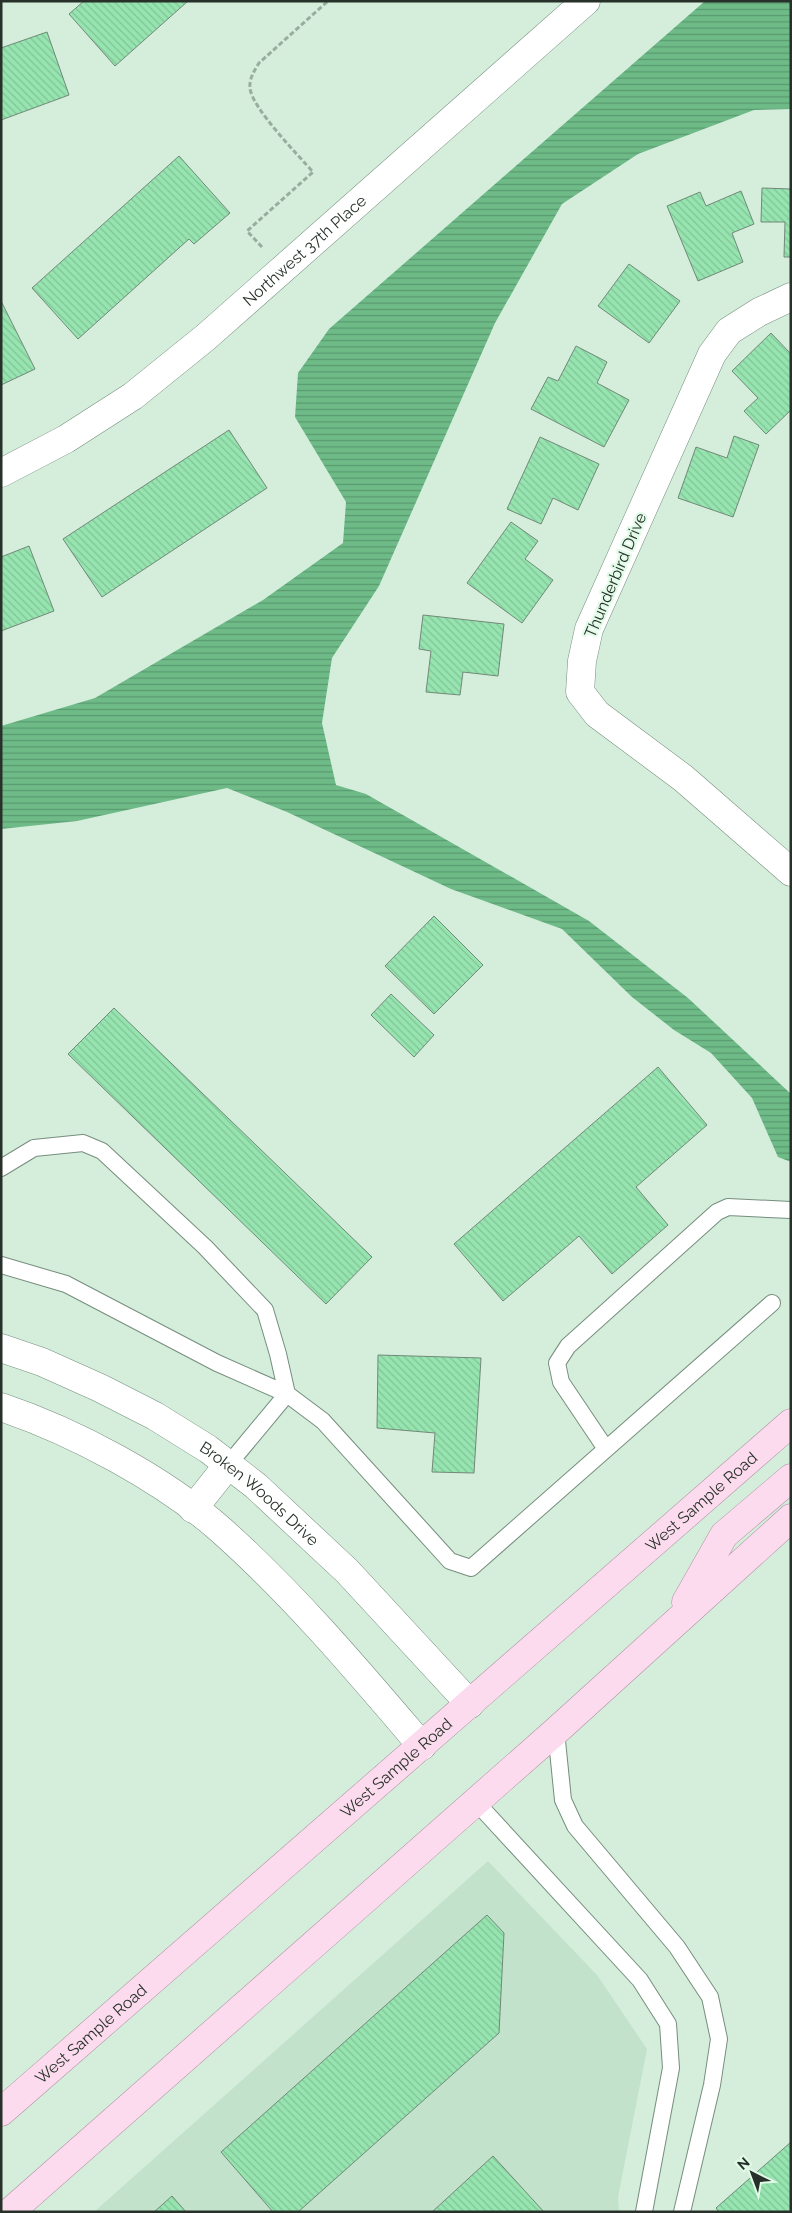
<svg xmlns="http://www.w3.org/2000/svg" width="792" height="2213" viewBox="0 0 792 2213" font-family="Raleway,sans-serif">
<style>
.built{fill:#c2e2cc}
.water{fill:url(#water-rules)}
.building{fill:url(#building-back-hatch);stroke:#718978}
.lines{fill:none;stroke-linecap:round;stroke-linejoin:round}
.service-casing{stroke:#768e7d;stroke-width:18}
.minor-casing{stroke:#768e7d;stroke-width:29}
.primary-casing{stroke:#b090a1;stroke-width:29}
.path{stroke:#98ad9e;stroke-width:3;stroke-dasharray:5 2.5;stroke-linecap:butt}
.service{stroke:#fff;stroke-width:16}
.minor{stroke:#fff;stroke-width:28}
.primary{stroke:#fcdbee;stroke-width:28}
.labels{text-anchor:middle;stroke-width:4.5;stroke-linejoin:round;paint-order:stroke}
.street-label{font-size:16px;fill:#273129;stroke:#e1fbe8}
</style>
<defs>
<pattern id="water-rules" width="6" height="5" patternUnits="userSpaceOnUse" patternTransform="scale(1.25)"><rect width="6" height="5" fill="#6ebb88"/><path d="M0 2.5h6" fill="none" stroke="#5a996f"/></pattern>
<pattern id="building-back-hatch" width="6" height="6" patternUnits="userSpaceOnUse" patternTransform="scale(1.25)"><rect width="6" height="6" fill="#96e4af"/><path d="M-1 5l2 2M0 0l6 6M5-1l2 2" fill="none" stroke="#81c497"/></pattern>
</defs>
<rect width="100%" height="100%" fill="#d4eedb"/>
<path class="built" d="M 488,1861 L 597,1975 L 647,2049 L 618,2197 L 619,2212 L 94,2212 Z"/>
<path class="water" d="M 705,1 L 791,1 L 791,109 L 754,110 L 638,154 L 562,204 L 495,323 L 379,586 L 332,658 L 322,723 L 336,785 L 366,794 L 589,921 L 688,998 L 791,1094 L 791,1162 L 778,1157 L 752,1098 L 711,1053 L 674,1030 L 632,997 L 562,929 L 451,889 L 287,812 L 227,788 L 77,821 L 1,829 L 1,726 L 95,698 L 263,600 L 343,543 L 346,502 L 295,417 L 298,373 L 329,329 Z"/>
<path class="building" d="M 84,1 L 188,1 L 115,66 L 69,14 Z
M 47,32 L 69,95 L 1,120 L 1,48 Z
M 179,156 L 230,213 L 194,244 L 189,239 L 78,339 L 32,288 Z
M 762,188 L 791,189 L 791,257 L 784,257 L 785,222 L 761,222 Z
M 741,191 L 754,224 L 732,233 L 743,262 L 698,281 L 667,206 L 700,192 L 706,206 Z
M 629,264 L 680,301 L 649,343 L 598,306 Z
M 1,301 L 35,369 L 1,385 Z
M 771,333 L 791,354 L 791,410 L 766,434 L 744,411 L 758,398 L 732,371 Z
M 576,346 L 607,362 L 597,383 L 629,400 L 604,447 L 531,409 L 548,377 L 558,381 Z
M 229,430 L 267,488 L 102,597 L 63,539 Z
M 734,436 L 759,445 L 733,517 L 678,498 L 696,447 L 727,458 Z
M 540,437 L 599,464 L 578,510 L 553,498 L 541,524 L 507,509 Z
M 511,522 L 538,541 L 525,559 L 553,580 L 522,623 L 467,583 Z
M 29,546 L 54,611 L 1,631 L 1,557 Z
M 423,615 L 504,624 L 498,676 L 463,672 L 460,695 L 426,692 L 431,651 L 419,649 Z
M 434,916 L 483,965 L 434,1014 L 385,966 Z
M 391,994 L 434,1035 L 414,1057 L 371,1015 Z
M 114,1008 L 372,1257 L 326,1304 L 68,1054 Z
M 658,1067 L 707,1125 L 636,1187 L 668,1225 L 612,1274 L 579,1236 L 503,1301 L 454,1244 Z
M 378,1355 L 481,1358 L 474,1473 L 432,1472 L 435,1433 L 377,1428 Z
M 487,1915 L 504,1933 L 499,2033 L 298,2212 L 273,2212 L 221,2152 Z
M 791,2142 L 791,2212 L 719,2212 L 716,2208 Z
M 493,2156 L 544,2212 L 432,2212 Z
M 172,2196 L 186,2212 L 154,2212 Z"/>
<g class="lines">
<g class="service-casing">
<path id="service" d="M 1,1168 L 34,1148 L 83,1143 L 102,1151 L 205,1247 L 265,1310 L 278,1354 L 287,1394 L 323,1421 L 450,1561 L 471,1568 L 772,1303
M 1,1265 L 66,1284 L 217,1363 L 287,1394 L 228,1465
M 606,1449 L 561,1382 L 557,1363 L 568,1346 L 717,1212 L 728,1207 L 791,1210
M 556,1731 L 563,1800 L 575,1826 L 677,1947 L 710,1997 L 719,2039 L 712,2085 L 682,2212
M 476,1802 L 640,1980 L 668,2024 L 671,2068 L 644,2212"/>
</g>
<g class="minor-casing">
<g id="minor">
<path d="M 791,297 L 759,312 L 729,331 L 712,354 L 589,629 L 582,661 L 580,692 L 597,714 L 683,778 L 791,872"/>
<path id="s1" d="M 1,473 L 66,439 L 133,396 L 206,337 L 586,1"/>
<path id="s2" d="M 1,1348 L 42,1362 L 100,1388 L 155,1416 L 208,1449 L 256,1486 L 347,1571 L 470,1704"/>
<path d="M 1,1407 C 75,1432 163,1479 221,1530 C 295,1596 358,1671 422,1746"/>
<path d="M 193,1509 L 228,1465"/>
</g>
</g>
<g class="primary-casing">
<g id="primary">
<path d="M 686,1602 L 724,1535 L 791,1478"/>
<path id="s3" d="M 1,2112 L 791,1423"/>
<path d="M 10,2212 L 556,1731 L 791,1518"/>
</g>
</g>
<path class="path" d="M 262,247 L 247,231 L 313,172 C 299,156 251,107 250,88 C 249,79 254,71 259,63 L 328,1"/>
<use href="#service" class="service"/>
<use href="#minor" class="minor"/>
<use href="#primary" class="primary"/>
</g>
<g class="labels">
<g class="street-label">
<text dy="6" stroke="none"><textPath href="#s1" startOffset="378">Northwest 37th Place</textPath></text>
<text transform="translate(615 575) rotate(-67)" y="6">Thunderbird Drive</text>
<text dy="6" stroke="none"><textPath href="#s2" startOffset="299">Broken Woods Drive</textPath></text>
<text dy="6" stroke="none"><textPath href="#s3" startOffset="929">West Sample Road</textPath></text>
<text dy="6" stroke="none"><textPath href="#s3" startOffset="524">West Sample Road</textPath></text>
<text dy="6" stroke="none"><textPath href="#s3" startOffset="119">West Sample Road</textPath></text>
</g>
</g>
<rect width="792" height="2213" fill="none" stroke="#273129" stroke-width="5"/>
<g transform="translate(752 2173) rotate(318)" stroke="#e1fbe8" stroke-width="4" paint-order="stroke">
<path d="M0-4L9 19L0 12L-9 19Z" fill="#273129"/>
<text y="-8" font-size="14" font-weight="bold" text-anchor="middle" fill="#273129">N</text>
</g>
</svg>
